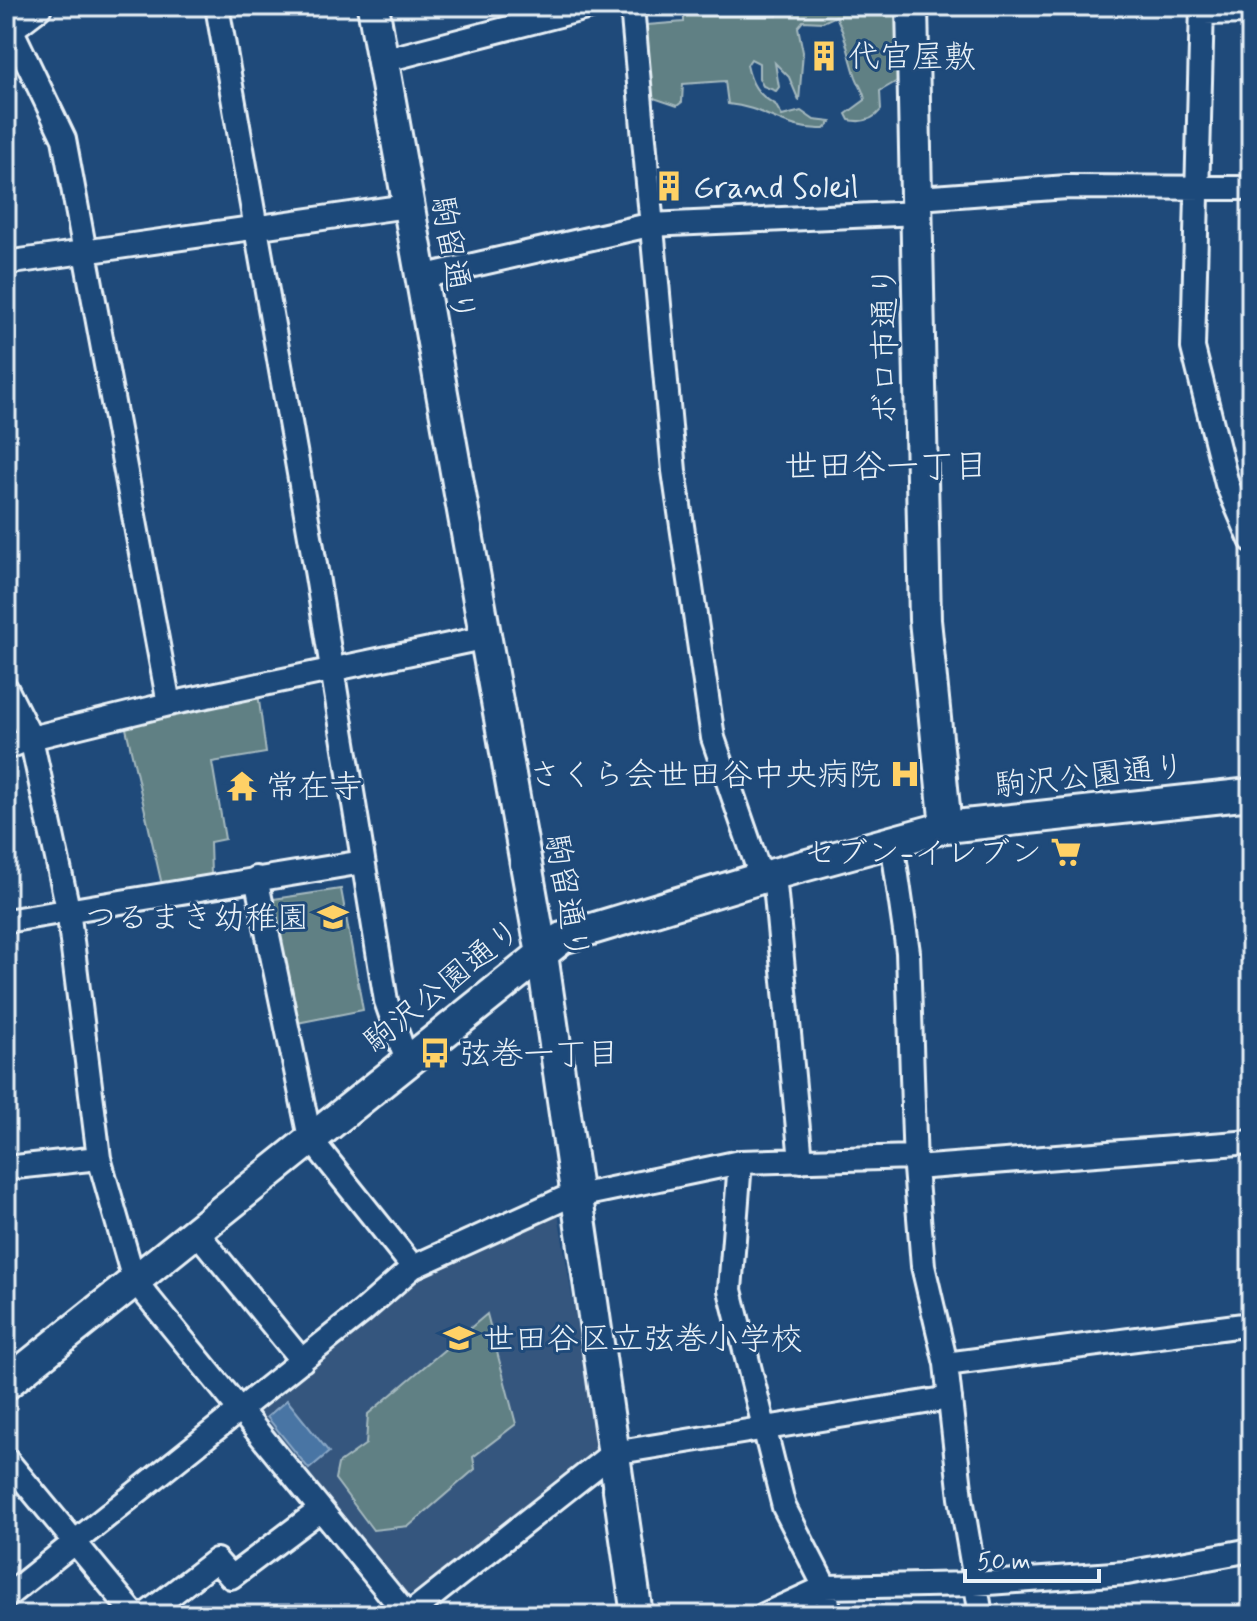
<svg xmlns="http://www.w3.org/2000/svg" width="1257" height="1621" viewBox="0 0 1257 1621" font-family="Mynerve,'Klee One',sans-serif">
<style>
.built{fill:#36577e}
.green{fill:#608084;stroke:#a4b8be;stroke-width:2}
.water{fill:#4975a4;stroke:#89a7c6;stroke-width:2}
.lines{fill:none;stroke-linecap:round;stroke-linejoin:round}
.street-casing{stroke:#e8f1f8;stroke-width:28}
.secondary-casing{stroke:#e8f1f8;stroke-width:36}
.street{stroke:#1f4a7a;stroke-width:22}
.secondary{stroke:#1f4a7a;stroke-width:30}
.labels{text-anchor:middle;stroke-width:6;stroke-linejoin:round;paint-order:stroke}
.poi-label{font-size:32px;fill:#e8f1f8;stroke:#1f4a7a;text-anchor:start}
.street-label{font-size:32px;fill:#e8f1f8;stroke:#1f4a7a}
.neighbourhood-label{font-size:34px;fill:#e8f1f8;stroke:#1f4a7a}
</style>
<rect width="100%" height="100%" fill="#1f4a7a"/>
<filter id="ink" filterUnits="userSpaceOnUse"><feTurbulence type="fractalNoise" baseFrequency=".0125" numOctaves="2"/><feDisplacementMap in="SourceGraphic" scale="16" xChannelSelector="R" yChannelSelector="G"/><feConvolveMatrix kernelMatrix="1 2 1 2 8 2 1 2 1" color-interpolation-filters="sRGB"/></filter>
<g filter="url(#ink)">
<path class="built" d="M 558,1214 L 598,1450 L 414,1593 L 402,1593 L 256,1417 L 256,1404 L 422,1271 Z"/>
<path class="green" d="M 777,6 L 901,6 L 899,80 L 880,91 L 881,110 C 873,120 862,123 849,120 L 846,114 L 865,100 C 864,91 859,85 856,77 C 849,56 846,36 836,16 L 823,22 L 803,21 L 798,27 L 803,52 L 799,101 L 789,77 L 775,63 L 779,87 L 776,91 L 763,86 L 759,78 L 759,63 L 751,59 L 747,65 C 751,83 757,95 775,104 L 782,116 L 801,111 L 814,120 L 831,122 L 824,129 C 784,131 766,107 728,104 L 725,81 L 683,84 L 682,102 L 677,106 L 642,94 L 635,26 L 684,22 L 684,7 L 696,7 L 697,16 L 777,16 Z
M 258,693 L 266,753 L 212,762 L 225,839 L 210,842 L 211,875 L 162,885 L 125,724 Z
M 341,889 L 363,1010 L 297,1023 L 272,904 L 274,899 Z
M 487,1314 L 516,1424 L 473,1457 L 475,1469 L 409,1526 L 373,1530 L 335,1479 L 338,1464 L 366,1444 L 368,1414 Z"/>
<path class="water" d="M 287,1400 L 329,1452 L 309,1469 L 267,1417 Z"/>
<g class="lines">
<g class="street-casing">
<path id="street" d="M 217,6 L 317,576 L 386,1001 L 403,1050 L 409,1058
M 632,6 L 674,471 L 713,738 L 761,877
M 1202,6 L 1193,348 L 1227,484 L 1251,540
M 1204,13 L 1251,12
M 6,18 L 64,139 L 169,704
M 382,61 L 594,6
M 919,198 L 1067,187 L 1251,188
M 6,263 L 407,206
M 421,277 L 649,225 L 919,213
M 6,688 L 31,738 L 68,909 L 99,1158 L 134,1280 L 407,1615
M 6,748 L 31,738 L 169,704 L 487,637
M 892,841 L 908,952 L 915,1168 L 923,1266 L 946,1364 L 961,1498 L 981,1615
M 774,874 L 801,1161
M 256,878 L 310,1138 L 413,1267
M 6,921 L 363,862
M 740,1162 L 730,1290 L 784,1507 L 825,1587 L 830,1615
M 6,1168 L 99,1158
M 915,1168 L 1251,1142
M 195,1230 L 302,1361
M 946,1364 L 1251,1324
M 6,1459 L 135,1615
M 6,1597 L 362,1312 L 413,1267 L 563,1199 L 740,1162 L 915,1157
M 145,1615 L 216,1560 L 231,1577 L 320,1510
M 408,1615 L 613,1453 L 950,1398
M 764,1615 L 825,1587 L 974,1584 L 1127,1573 L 1251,1550"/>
</g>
<g class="secondary-casing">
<path id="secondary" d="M 373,6 L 542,954 L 637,1615
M 912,6 L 925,620 L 946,827
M 6,29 L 36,6
M 6,1384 L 562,938 L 774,874 L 946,827 L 1251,794"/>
</g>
<use href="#street" class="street"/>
<use href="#secondary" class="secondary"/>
</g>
</g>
<defs>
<g id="building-bare" transform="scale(2.4)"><path d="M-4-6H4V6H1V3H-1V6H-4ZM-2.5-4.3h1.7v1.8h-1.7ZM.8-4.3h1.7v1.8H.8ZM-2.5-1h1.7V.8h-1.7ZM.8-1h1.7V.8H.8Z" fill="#ffd166" stroke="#1f4a7a" stroke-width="2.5" paint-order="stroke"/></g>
<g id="hospital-bare" transform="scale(2.4)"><path d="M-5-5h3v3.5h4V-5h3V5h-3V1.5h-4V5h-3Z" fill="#ffd166" stroke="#1f4a7a" stroke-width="2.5" paint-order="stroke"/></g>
<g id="temple-bare" transform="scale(2.4)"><path d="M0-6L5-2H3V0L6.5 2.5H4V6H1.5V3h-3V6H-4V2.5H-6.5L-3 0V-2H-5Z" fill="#ffd166" stroke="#1f4a7a" stroke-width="2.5" paint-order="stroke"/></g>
<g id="supermarket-bare" transform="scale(2.4)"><path d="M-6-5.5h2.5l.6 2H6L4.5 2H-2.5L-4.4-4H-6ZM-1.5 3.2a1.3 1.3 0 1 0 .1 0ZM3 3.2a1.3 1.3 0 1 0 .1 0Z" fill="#ffd166" stroke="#1f4a7a" stroke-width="2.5" paint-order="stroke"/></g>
<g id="school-bare" transform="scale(2.4)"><path d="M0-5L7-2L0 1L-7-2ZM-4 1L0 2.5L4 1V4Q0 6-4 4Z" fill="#ffd166" stroke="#1f4a7a" stroke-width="2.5" paint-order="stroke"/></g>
<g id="bus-bare" transform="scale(2.4)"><path d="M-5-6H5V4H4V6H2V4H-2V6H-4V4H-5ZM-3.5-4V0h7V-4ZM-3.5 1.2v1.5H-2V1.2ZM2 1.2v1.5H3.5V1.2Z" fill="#ffd166" stroke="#1f4a7a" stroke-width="2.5" paint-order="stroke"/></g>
</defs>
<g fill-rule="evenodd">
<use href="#building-bare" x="824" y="56"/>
<use href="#building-bare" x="669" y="186"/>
<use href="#hospital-bare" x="905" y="774"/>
<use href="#temple-bare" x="242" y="786"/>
<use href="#supermarket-bare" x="1066" y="852"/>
<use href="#school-bare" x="333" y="917"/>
<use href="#bus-bare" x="435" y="1053"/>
<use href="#school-bare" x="459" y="1338"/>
</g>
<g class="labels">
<g class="poi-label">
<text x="848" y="67">代官屋敷</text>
<text x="693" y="197">Grand Soleil</text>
<text x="881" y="785" text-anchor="end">さくら会世田谷中央病院</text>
<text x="266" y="797">常在寺</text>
<text x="1042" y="863" text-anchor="end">セブン-イレブン</text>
<text x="309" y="928" text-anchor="end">つるまき幼稚園</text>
<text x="459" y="1064">弦巻一丁目</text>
<text x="483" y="1349">世田谷区立弦巻小学校</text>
</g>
<g class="street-label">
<text transform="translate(454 259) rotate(80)" y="11">駒留通り</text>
<text transform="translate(884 345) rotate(-90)" y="11">ボロ市通り</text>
<text transform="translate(1090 775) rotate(-6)" y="11">駒沢公園通り</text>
<text transform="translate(568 897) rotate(80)" y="11">駒留通り</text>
<text transform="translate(442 985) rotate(-39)" y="11">駒沢公園通り</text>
</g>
<g class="neighbourhood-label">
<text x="886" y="477">世田谷一丁目</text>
</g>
</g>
<rect width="1257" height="1621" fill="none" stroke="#1f4a7a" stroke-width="32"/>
<rect x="16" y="16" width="1225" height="1589" fill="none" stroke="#e8f1f8" stroke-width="3" filter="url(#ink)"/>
<path d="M965 1569v12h134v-12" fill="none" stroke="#e8f1f8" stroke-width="4"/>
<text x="977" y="1569" font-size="24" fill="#e8f1f8" stroke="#1f4a7a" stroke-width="6" paint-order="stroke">50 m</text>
</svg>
